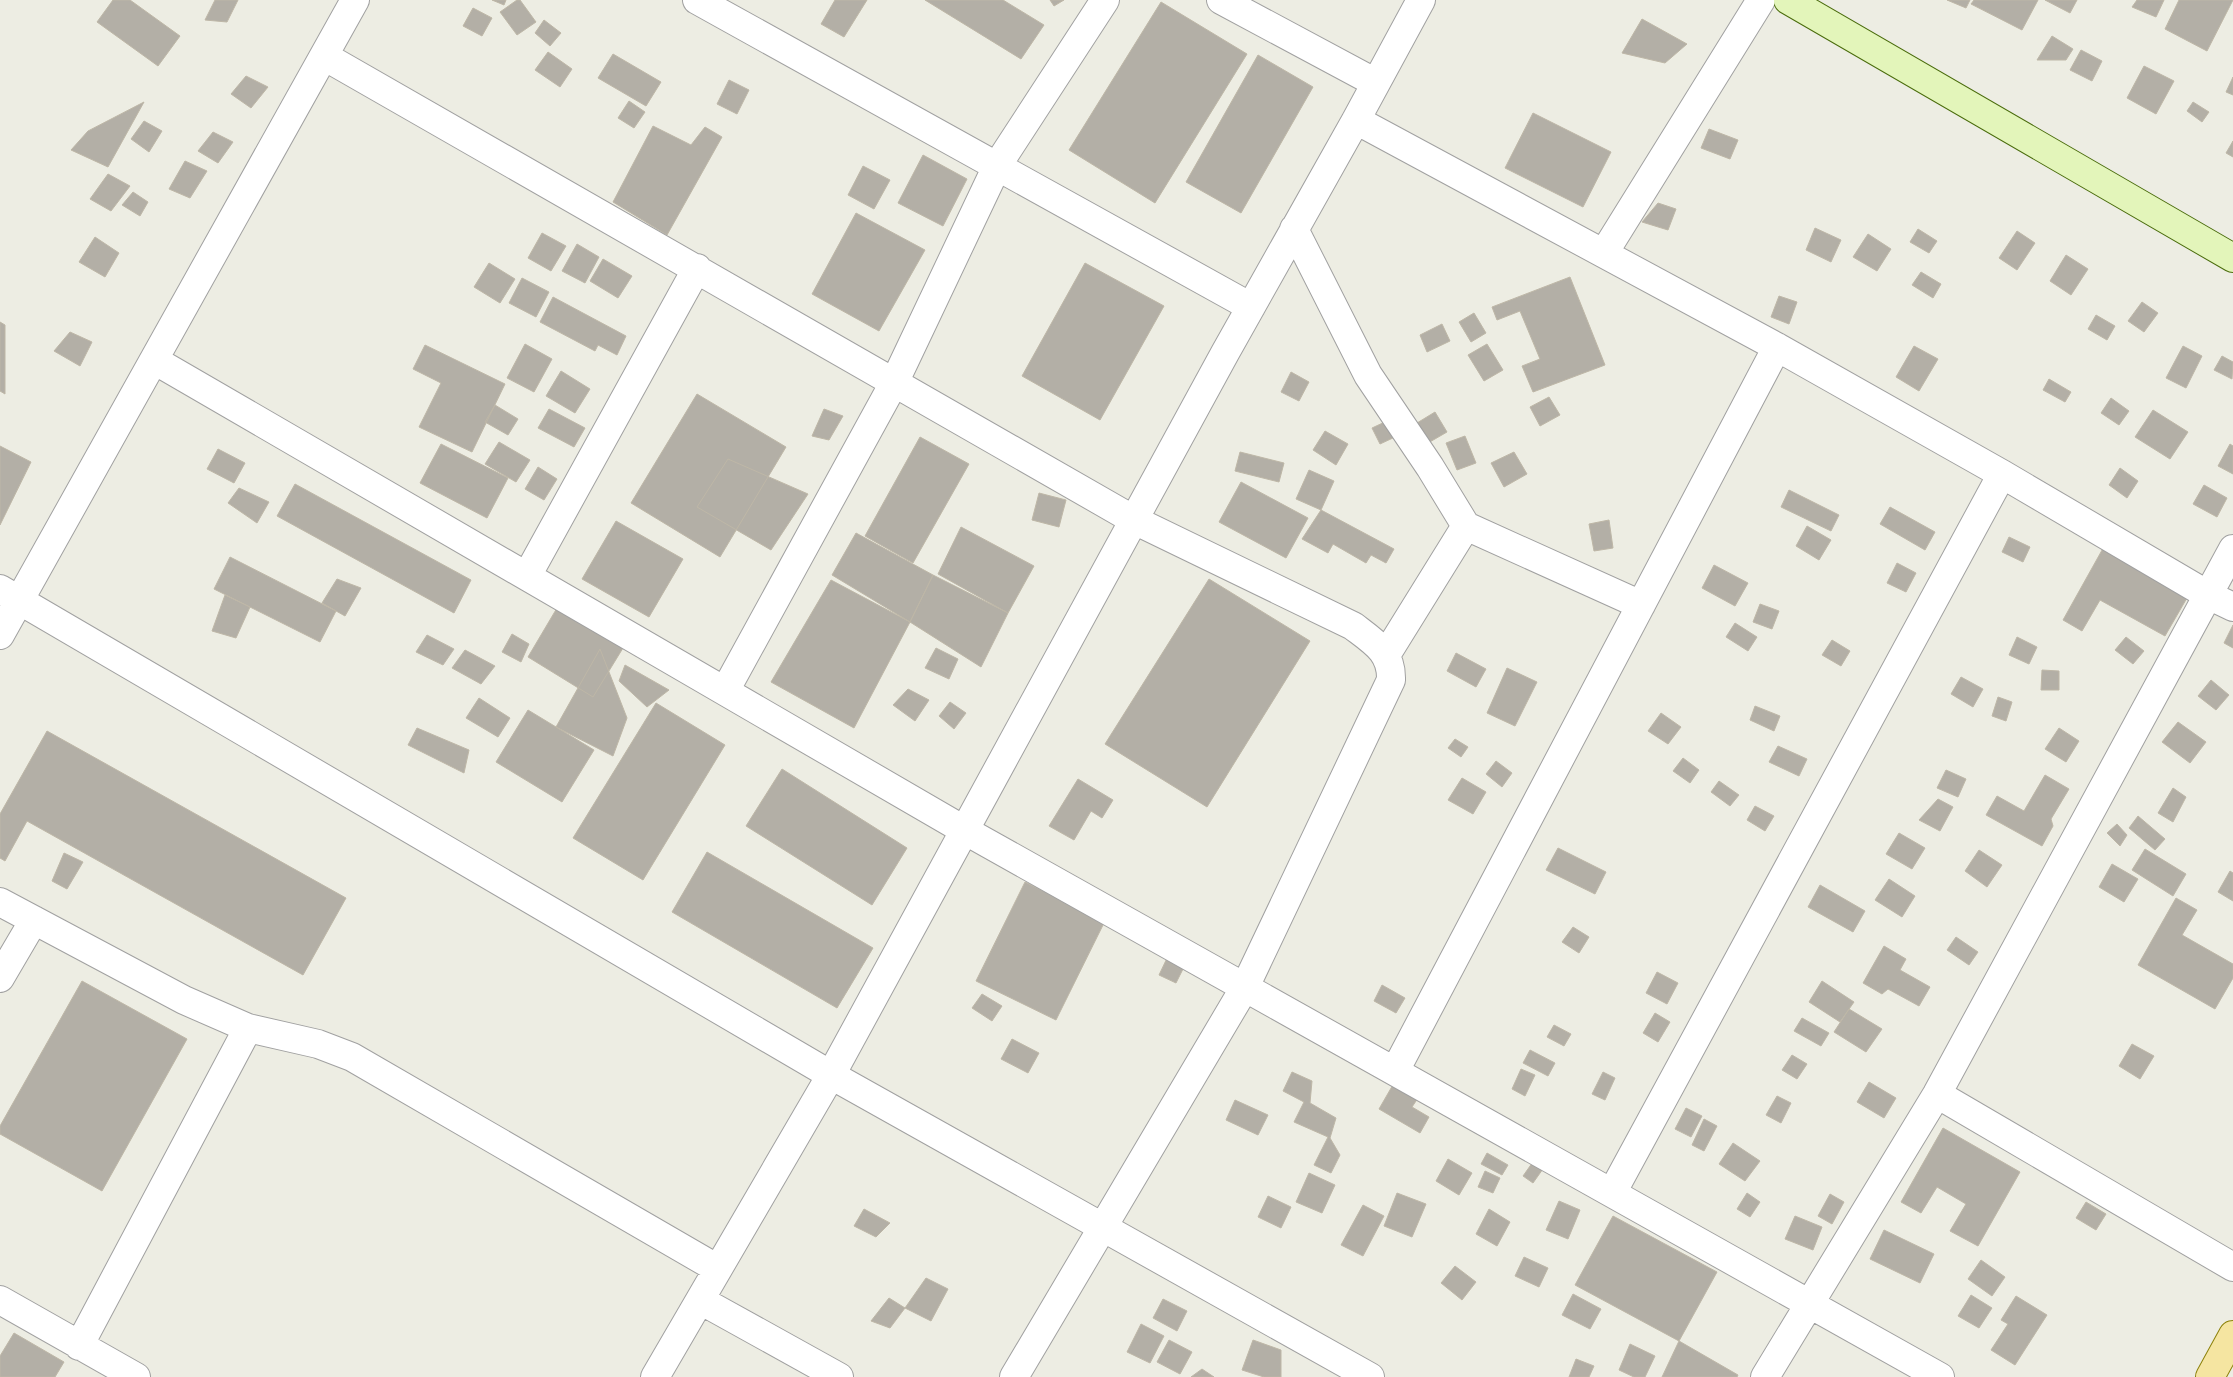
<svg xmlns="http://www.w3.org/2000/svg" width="2233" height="1377" viewBox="0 0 2233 1377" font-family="'Source Sans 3',sans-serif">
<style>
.building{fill:#b3afa6;stroke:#beb7a7}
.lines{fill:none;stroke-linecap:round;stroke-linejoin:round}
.minor-casing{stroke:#a1a1a1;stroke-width:30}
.secondary-casing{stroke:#4a6c0c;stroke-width:30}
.primary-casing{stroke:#8c810a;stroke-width:30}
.minor{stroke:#fff;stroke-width:28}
.secondary{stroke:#e3f5ba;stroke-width:28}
.primary{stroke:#f5e5a1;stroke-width:28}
</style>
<rect width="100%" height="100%" fill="#edede3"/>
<path class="building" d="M 113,0 L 130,0 L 180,36 L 158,66 L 97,22 Z
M 215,0 L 238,0 L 227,22 L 205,20 Z
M 492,0 L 506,0 L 504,5 Z
M 517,0 L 520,0 L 536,22 L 517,35 L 500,12 Z
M 835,0 L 867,0 L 844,37 L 821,24 Z
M 925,0 L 1003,0 L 1044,25 L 1021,59 Z
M 1050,0 L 1064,0 L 1054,6 Z
M 1947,0 L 1970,0 L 1966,8 Z
M 1974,0 L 2038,0 L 2022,30 L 1971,4 Z
M 2045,0 L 2077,0 L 2070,13 Z
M 2137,0 L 2164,0 L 2156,17 L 2132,7 Z
M 2179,0 L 2233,0 L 2207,51 L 2165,29 Z
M 1161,2 L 1247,54 L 1155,203 L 1069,150 Z
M 473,8 L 492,18 L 482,36 L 463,26 Z
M 1642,19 L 1687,44 L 1665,63 L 1622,53 Z
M 544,20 L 561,33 L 550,46 L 535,33 Z
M 2052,36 L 2073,49 L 2066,60 L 2037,60 Z
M 2081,50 L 2102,61 L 2092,81 L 2070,70 Z
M 548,52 L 572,69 L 560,87 L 535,70 Z
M 613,54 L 661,82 L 646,106 L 598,78 Z
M 1258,55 L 1313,87 L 1241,213 L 1186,182 Z
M 2144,66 L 2174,81 L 2156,114 L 2127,98 Z
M 246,76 L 268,87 L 251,108 L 231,94 Z
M 2233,77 L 2233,95 L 2226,92 Z
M 729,80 L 749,90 L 737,114 L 717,104 Z
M 629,101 L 645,112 L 634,128 L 618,118 Z
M 144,102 L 108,167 L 71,150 L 88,131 Z
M 2193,102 L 2209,112 L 2202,122 L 2187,111 Z
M 1533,113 L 1611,152 L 1583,207 L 1505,168 Z
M 144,121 L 162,131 L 149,152 L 131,139 Z
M 653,126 L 691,145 L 705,127 L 722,137 L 667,235 L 613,202 Z
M 1709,129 L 1738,140 L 1730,159 L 1701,148 Z
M 213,132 L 233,142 L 218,163 L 198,151 Z
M 2233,141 L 2233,157 L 2226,153 Z
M 923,155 L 967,179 L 943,226 L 898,203 Z
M 185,161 L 207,171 L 190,198 L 169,189 Z
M 863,166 L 890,180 L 874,209 L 848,195 Z
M 108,174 L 130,186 L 111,211 L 90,199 Z
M 133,192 L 148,202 L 140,216 L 122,205 Z
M 1658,203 L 1676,209 L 1668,230 L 1642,222 Z
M 856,213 L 925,250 L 879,331 L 812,294 Z
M 1815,228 L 1841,240 L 1831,262 L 1806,250 Z
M 1918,229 L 1937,241 L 1929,253 L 1910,242 Z
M 2017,231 L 2035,243 L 2017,270 L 1999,258 Z
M 542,233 L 566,246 L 551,271 L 528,258 Z
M 1868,234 L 1891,249 L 1877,271 L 1853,257 Z
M 95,237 L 119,253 L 105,277 L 79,262 Z
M 577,244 L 599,257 L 585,283 L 562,271 Z
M 2066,255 L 2088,269 L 2071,295 L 2050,281 Z
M 603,259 L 632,276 L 618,298 L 590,281 Z
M 489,263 L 515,279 L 500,303 L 474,287 Z
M 1085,263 L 1164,306 L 1100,420 L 1022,376 Z
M 1921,272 L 1941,284 L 1933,298 L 1912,285 Z
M 1570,277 L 1605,365 L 1533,392 L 1522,366 L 1540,359 L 1520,311 L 1497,320 L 1492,307 Z
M 522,278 L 549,292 L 536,317 L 509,303 Z
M 1779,296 L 1797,302 L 1789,324 L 1771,317 Z
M 553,297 L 626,336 L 617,355 L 598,345 L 595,351 L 540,322 Z
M 2142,302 L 2158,313 L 2144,332 L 2128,321 Z
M 1474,313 L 1486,333 L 1471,342 L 1459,322 Z
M 2096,315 L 2115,326 L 2107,340 L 2088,329 Z
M 0,322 L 5,325 L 5,394 L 0,391 Z
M 1442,324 L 1450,341 L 1427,352 L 1420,335 Z
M 70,332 L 92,342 L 80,366 L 54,351 Z
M 525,344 L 552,359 L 534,392 L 507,378 Z
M 1487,344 L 1503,370 L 1484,381 L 1468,355 Z
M 425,345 L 505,384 L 472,452 L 419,427 L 441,383 L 413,369 Z
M 1914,346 L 1938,359 L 1919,391 L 1896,377 Z
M 2183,346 L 2202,356 L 2186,388 L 2166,378 Z
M 2222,356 L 2233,362 L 2232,379 L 2214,370 Z
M 561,371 L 590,389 L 575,413 L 546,396 Z
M 1291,372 L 1309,382 L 1299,401 L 1281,392 Z
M 2049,379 L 2071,392 L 2065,402 L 2043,390 Z
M 697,394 L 786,447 L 720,557 L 631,503 Z
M 1549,397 L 1560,415 L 1540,426 L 1530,407 Z
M 2111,398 L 2129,411 L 2119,425 L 2101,413 Z
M 495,405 L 518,419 L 508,435 L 485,422 Z
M 549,409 L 585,428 L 574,447 L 538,428 Z
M 824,409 L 843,416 L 829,440 L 812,436 Z
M 2153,410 L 2188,432 L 2170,459 L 2135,437 Z
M 1435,412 L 1447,432 L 1428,443 L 1417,423 Z
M 1387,421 L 1395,437 L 1380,444 L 1372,428 Z
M 1325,431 L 1348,444 L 1336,465 L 1313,450 Z
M 1465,436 L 1476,463 L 1457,470 L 1446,443 Z
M 920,437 L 969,464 L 913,563 L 865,536 Z
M 499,442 L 530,460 L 516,482 L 485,464 Z
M 441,444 L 508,478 L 487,518 L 420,483 Z
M 2230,444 L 2233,446 L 2233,474 L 2218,466 Z
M 0,446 L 31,462 L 0,525 Z
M 218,449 L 245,463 L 234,483 L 207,469 Z
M 1240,452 L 1284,463 L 1279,482 L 1235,471 Z
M 1514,452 L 1527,474 L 1504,487 L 1491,463 Z
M 728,459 L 808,494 L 771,550 L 697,507 Z
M 538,467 L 557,479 L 544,500 L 525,489 Z
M 2120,468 L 2138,481 L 2127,498 L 2109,485 Z
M 1309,470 L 1334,481 L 1321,510 L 1296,499 Z
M 1241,482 L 1308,518 L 1286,558 L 1219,522 Z
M 295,484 L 471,580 L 454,613 L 277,516 Z
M 2204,485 L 2227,498 L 2217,517 L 2193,504 Z
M 239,488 L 269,502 L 257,523 L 228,503 Z
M 1789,490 L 1839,515 L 1831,531 L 1781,507 Z
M 1039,493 L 1066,500 L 1059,527 L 1032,520 Z
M 1890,507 L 1935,532 L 1925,550 L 1880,524 Z
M 1321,510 L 1394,549 L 1386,563 L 1371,555 L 1366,563 L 1333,544 L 1328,553 L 1302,539 Z
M 1609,520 L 1613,548 L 1594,551 L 1589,524 Z
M 616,521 L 683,559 L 649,617 L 582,579 Z
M 1807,526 L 1831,540 L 1819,560 L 1796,546 Z
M 961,527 L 1034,566 L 1008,613 L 938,574 Z
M 856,533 L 933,575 L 910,622 L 832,575 Z
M 2009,537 L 2030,547 L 2023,562 L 2002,552 Z
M 2106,543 L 2191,591 L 2165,636 L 2100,600 L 2082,631 L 2063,620 Z
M 230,557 L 336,611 L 320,642 L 214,589 Z
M 1897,563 L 1916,573 L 1906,592 L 1887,583 Z
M 1714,565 L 1748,583 L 1735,606 L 1702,588 Z
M 933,575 L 1008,613 L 981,667 L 910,622 Z
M 337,579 L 361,588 L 345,616 L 322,603 Z
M 1209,579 L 1310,641 L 1207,807 L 1105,744 Z
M 831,580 L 910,622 L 854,728 L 771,682 Z
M 225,595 L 250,607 L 236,638 L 212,631 Z
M 1760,604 L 1779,611 L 1772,629 L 1753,622 Z
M 557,608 L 623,648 L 593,697 L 528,657 Z
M 1735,623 L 1757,637 L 1748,651 L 1726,637 Z
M 2233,625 L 2233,648 L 2224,643 Z
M 512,634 L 529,644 L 521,662 L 502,652 Z
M 427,635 L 454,649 L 443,665 L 416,652 Z
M 2017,637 L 2037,647 L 2029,664 L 2009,655 Z
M 2126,637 L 2144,651 L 2133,664 L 2115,650 Z
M 1832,640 L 1850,651 L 1841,666 L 1822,655 Z
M 936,648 L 958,659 L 949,679 L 925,668 Z
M 600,649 L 627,718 L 613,756 L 556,727 Z
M 465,650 L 495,666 L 481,684 L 452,668 Z
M 1456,653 L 1486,669 L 1476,687 L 1447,671 Z
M 625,665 L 669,690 L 647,707 L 619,681 Z
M 1507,668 L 1537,682 L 1515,726 L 1487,713 Z
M 2042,670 L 2059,671 L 2059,690 L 2041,690 Z
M 1961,677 L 1983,689 L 1973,707 L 1951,694 Z
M 2211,680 L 2229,695 L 2216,710 L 2198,696 Z
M 908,689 L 929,700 L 915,721 L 893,705 Z
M 1998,697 L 2012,702 L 2006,721 L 1992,716 Z
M 479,698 L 510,718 L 498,737 L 466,718 Z
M 950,702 L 966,713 L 954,729 L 939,716 Z
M 656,703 L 725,745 L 643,880 L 573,838 Z
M 1755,706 L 1780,716 L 1774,731 L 1750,720 Z
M 528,710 L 594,750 L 562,802 L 496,762 Z
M 1661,713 L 1681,727 L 1668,744 L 1648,731 Z
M 2178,722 L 2206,742 L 2190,763 L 2162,742 Z
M 417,728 L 469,750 L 464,773 L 408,745 Z
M 2059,728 L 2079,741 L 2066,762 L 2045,749 Z
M 47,731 L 346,898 L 303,975 L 27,821 L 5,861 L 0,858 L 0,814 Z
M 1455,739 L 1468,747 L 1461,757 L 1448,748 Z
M 1778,746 L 1807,759 L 1799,776 L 1769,762 Z
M 1683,758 L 1699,770 L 1690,783 L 1673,771 Z
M 1496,761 L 1512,773 L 1502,787 L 1486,774 Z
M 782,769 L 907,848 L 872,905 L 746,826 Z
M 1946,770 L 1966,779 L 1958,797 L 1937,788 Z
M 2045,775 L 2069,789 L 2051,819 L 2053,826 L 2042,846 L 1986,815 L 1997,796 L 2024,811 Z
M 1462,778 L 1486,792 L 1473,814 L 1448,800 Z
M 1078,779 L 1113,800 L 1102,818 L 1091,811 L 1074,840 L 1049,826 Z
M 1719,781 L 1739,795 L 1730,806 L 1711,792 Z
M 2173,788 L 2186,797 L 2173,822 L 2158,813 Z
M 1938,799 L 1953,807 L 1940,831 L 1919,820 Z
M 1755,806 L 1774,816 L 1765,831 L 1747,820 Z
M 2138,816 L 2165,839 L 2155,850 L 2129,828 Z
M 2117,824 L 2127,835 L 2120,846 L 2107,833 Z
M 1899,833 L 1925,848 L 1912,869 L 1886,854 Z
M 1558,848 L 1606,872 L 1595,894 L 1546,870 Z
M 2145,849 L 2186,874 L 2173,896 L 2132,870 Z
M 1979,850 L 2002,865 L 1987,887 L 1965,871 Z
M 707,852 L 873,948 L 837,1008 L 672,912 Z
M 64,853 L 83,862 L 67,889 L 52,881 Z
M 2112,864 L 2138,879 L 2124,902 L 2099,887 Z
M 2230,871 L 2233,873 L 2233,901 L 2218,892 Z
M 1889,879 L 1915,896 L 1902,917 L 1875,900 Z
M 1025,882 L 1105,921 L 1056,1020 L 976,981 Z
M 1820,885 L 1865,911 L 1853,932 L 1808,907 Z
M 2176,898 L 2197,910 L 2182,935 L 2233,964 L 2233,978 L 2215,1009 L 2138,965 Z
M 1573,927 L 1589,937 L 1579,953 L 1562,942 Z
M 1956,937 L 1978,952 L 1969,965 L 1947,950 Z
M 1884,946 L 1906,959 L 1900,970 L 1930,987 L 1919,1006 L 1888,989 L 1882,994 L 1863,983 Z
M 1169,954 L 1186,963 L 1176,983 L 1159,975 Z
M 1657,972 L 1678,983 L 1667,1004 L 1646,993 Z
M 82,981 L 187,1039 L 102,1191 L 0,1134 L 0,1126 Z
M 1822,981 L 1854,1002 L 1840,1022 L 1809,1002 Z
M 1382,985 L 1405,998 L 1396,1013 L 1374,1001 Z
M 982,994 L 1002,1006 L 992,1021 L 972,1008 Z
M 1849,1009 L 1882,1029 L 1866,1052 L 1834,1032 Z
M 1655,1013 L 1670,1022 L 1658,1042 L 1643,1033 Z
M 1802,1018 L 1829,1033 L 1821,1046 L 1794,1031 Z
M 1554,1025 L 1571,1034 L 1564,1046 L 1547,1037 Z
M 1012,1039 L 1039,1053 L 1028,1073 L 1001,1059 Z
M 2132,1044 L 2154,1056 L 2140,1079 L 2119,1066 Z
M 1530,1050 L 1555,1063 L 1548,1076 L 1523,1063 Z
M 1792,1055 L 1807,1064 L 1797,1079 L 1782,1070 Z
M 1521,1069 L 1535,1075 L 1525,1096 L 1512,1089 Z
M 1292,1072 L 1312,1081 L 1310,1103 L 1336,1118 L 1330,1138 L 1340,1155 L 1331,1173 L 1314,1165 L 1328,1137 L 1294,1122 L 1304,1102 L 1283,1091 Z
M 1603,1072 L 1615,1078 L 1605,1100 L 1592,1094 Z
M 1869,1082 L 1896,1098 L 1884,1118 L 1857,1102 Z
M 1394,1083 L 1418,1098 L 1412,1107 L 1429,1117 L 1420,1133 L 1379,1109 Z
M 1777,1096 L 1791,1103 L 1781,1123 L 1766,1115 Z
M 1235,1100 L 1268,1115 L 1258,1135 L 1226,1120 Z
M 1686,1108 L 1702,1116 L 1691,1137 L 1675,1129 Z
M 1704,1119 L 1717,1126 L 1704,1151 L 1692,1145 Z
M 1943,1128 L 2020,1172 L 1978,1246 L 1950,1231 L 1966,1204 L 1937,1187 L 1921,1213 L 1901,1202 Z
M 1733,1143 L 1760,1161 L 1745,1181 L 1719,1164 Z
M 1487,1153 L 1508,1165 L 1502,1175 L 1481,1164 Z
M 1448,1159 L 1472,1173 L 1459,1195 L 1436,1181 Z
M 1535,1159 L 1545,1166 L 1533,1183 L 1523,1176 Z
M 1485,1171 L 1500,1178 L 1493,1193 L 1478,1187 Z
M 1309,1173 L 1335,1185 L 1322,1213 L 1296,1202 Z
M 1397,1193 L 1426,1204 L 1412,1237 L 1384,1226 Z
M 1747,1193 L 1760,1202 L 1750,1217 L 1737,1209 Z
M 1830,1194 L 1844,1202 L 1832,1224 L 1818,1216 Z
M 1268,1196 L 1291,1207 L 1281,1228 L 1258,1217 Z
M 1559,1201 L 1580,1210 L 1568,1239 L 1546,1230 Z
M 2086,1202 L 2106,1214 L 2096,1230 L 2076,1218 Z
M 1363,1205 L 1384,1216 L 1363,1256 L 1341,1245 Z
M 864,1209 L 890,1223 L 876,1237 L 854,1226 Z
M 1489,1209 L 1510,1222 L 1497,1246 L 1476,1234 Z
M 1613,1216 L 1717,1272 L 1679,1341 L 1575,1285 Z
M 1795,1216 L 1822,1227 L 1813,1250 L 1785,1239 Z
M 1884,1230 L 1934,1254 L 1920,1283 L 1870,1259 Z
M 1524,1257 L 1548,1268 L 1539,1287 L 1515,1276 Z
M 1981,1260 L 2005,1277 L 1992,1296 L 1968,1279 Z
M 1455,1266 L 1476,1282 L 1462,1300 L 1441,1283 Z
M 926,1278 L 948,1289 L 931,1321 L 905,1308 Z
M 1573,1294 L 1601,1309 L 1590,1329 L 1562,1315 Z
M 1971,1295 L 1992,1308 L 1979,1328 L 1958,1316 Z
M 2016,1296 L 2047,1315 L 2015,1365 L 1991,1350 L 2008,1324 L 2001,1320 Z
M 889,1298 L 905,1308 L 890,1328 L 871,1321 Z
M 1163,1299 L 1187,1311 L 1177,1331 L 1153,1318 Z
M 1141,1324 L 1164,1336 L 1150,1363 L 1127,1352 Z
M 14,1333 L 64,1362 L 55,1377 L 0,1377 L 0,1356 Z
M 1169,1340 L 1192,1352 L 1180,1374 L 1157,1362 Z
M 1253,1340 L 1281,1350 L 1281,1377 L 1264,1377 L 1242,1370 Z
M 1679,1341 L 1738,1375 L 1737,1377 L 1662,1377 Z
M 1630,1344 L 1655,1356 L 1645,1377 L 1634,1377 L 1619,1370 Z
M 1576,1359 L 1594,1366 L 1589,1377 L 1569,1377 Z
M 1202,1369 L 1214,1377 L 1191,1377 Z"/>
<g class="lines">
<g class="minor-casing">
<path id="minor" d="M 697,0 L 1251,307
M 1221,0 L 1376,83
M 324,56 L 1134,520 L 1353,626 C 1374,642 1392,652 1391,680 L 1245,987 L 1014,1377
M 1356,120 L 1777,347 L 2002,474 L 2208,595 L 2233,607
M 1294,229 L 1368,375 L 1430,467 L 1466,526 L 1641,605
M 1604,253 L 1761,0
M 154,360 L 964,830 L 1940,1377
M 527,576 L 697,268
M 0,589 L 831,1075 L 1370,1377
M 0,635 L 355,0
M 1386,655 L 1466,526
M 725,691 L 895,381 L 997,166 L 1105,0
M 0,902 L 184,1000 L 248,1028 L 318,1044 L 352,1057 L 718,1269
M 0,978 L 34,920
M 1395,1071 L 1777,347
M 1937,1094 L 2233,1267
M 1612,1193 L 2002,474
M 0,1300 L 136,1377
M 700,1300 L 839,1377
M 79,1346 L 248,1028
M 655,1377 L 831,1075 L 1225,353 L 1356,120 L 1421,0
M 1765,1377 L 1937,1094 L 2233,549"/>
</g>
<g class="secondary-casing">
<path id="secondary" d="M 1788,0 L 2233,258"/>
</g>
<g class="primary-casing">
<path id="primary" d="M 2210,1377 L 2233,1335"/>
</g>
<use href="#minor" class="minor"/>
<use href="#secondary" class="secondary"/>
<use href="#primary" class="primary"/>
</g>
</svg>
